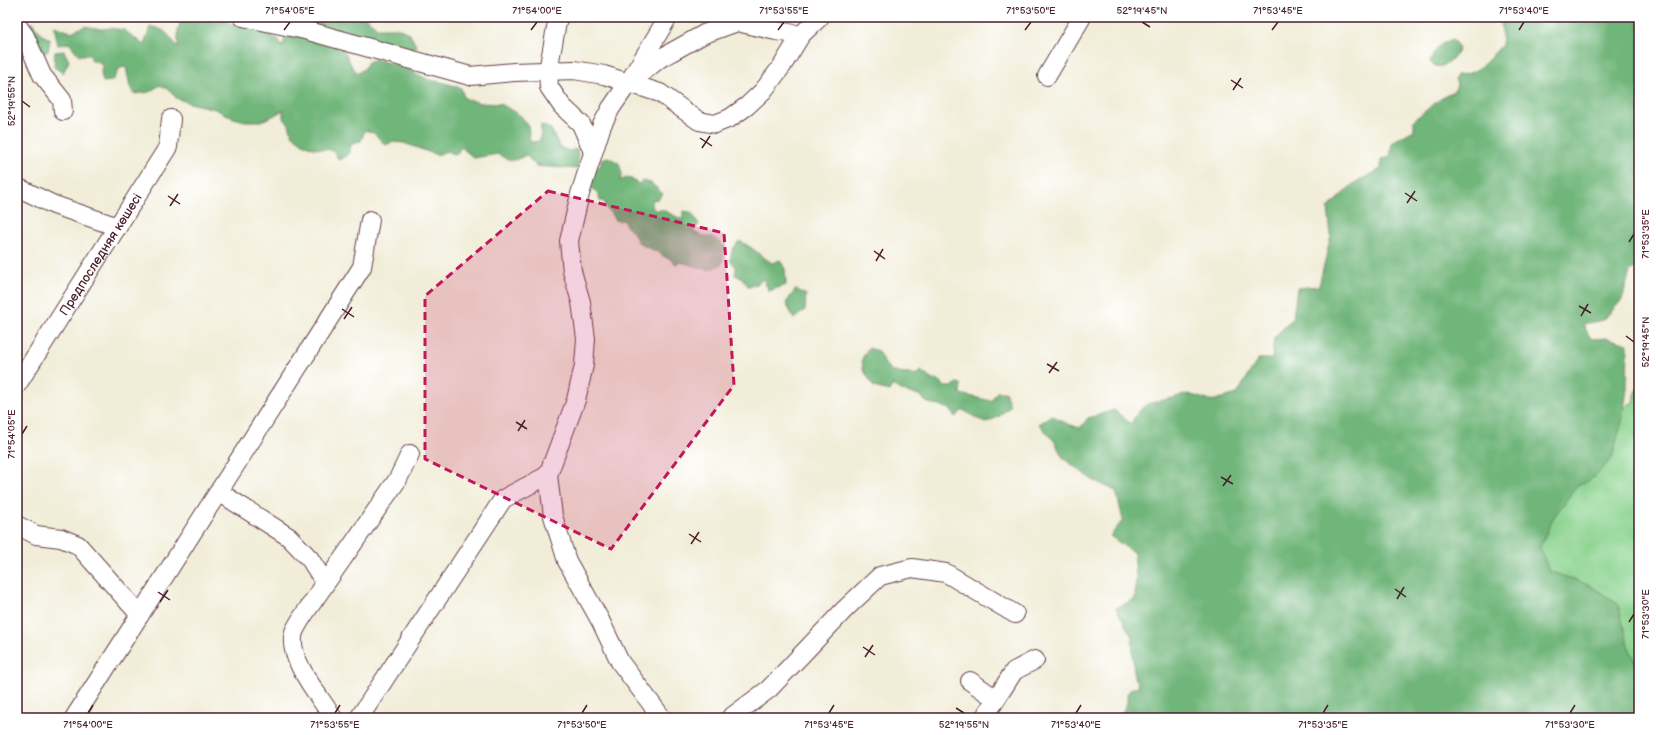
<svg xmlns="http://www.w3.org/2000/svg" width="1656" height="735" viewBox="0 0 1656 735" font-family="'Balsamiq Sans',sans-serif">
<style>
.green{fill:#8ad38e;stroke:#6a795c}
.forest{fill:#6fb579;stroke:#5c6a52}
.lines{fill:none;stroke-linecap:round;stroke-linejoin:round}
.minor-casing{stroke:#633e45;stroke-width:20}
.minor{stroke:#fff;stroke-width:18}
.marked{fill:#c2185b;fill-opacity:0.2;stroke:#c2185b;stroke-width:3;stroke-dasharray:8 5;stroke-linejoin:round}
.ticks{fill:none;stroke:#4a1f2b;stroke-width:1.5}
.labels{text-anchor:middle;stroke-width:3;stroke-linejoin:round;paint-order:stroke}
.street-label{font-size:13px;fill:#4a1f2b;stroke:#fff}
.neatline{fill:none;stroke:#4a1f2b;stroke-width:1.5}
.ticks-label{font-size:10px;text-anchor:middle;fill:#4a1f2b}
</style>
<rect width="100%" height="100%" fill="#fff"/>
<filter id="ink" filterUnits="userSpaceOnUse"><feTurbulence type="fractalNoise" baseFrequency=".025" numOctaves="2"/><feDisplacementMap in="SourceGraphic" scale="8" xChannelSelector="R" yChannelSelector="G"/><feConvolveMatrix kernelMatrix="1 2 1 2 8 2 1 2 1" color-interpolation-filters="sRGB"/></filter>
<filter id="wash" filterUnits="userSpaceOnUse"><feTurbulence type="fractalNoise" baseFrequency=".012" numOctaves="4" result="noise"/><feDisplacementMap in="SourceGraphic" scale="16" xChannelSelector="R" yChannelSelector="G"/><feGaussianBlur stdDeviation="0.9" result="paint"/><feColorMatrix in="noise" values="0 0 0 0 0 0 0 0 0 0 0 0 0 0 0 0 0 1.4 0 .05"/><feComposite in="paint" operator="in"/></filter>
<g filter="url(#wash)">
<rect width="100%" height="100%" fill="#f1edd8"/>
<path class="green" d="M 1639,384 L 1639,718 L 1373,718 L 1508,479 L 1633,402 Z"/>
<path class="forest" d="M 181,17 L 201,17 L 217,21 L 222,18 L 231,24 L 241,22 L 262,30 L 279,40 L 282,48 L 286,35 L 297,35 L 338,47 L 345,52 L 352,67 L 358,73 L 364,69 L 368,62 L 375,59 L 406,68 L 429,80 L 442,82 L 461,88 L 464,98 L 480,103 L 501,104 L 521,116 L 528,125 L 530,142 L 540,141 L 541,125 L 551,129 L 560,147 L 569,151 L 577,149 L 579,169 L 536,166 L 526,155 C 513,162 510,162 498,154 L 474,158 L 461,147 L 456,155 L 447,151 L 437,155 L 404,143 L 393,142 L 385,145 L 374,133 L 365,130 L 361,141 L 352,143 L 348,155 L 339,160 C 330,145 329,151 314,148 C 307,147 298,139 292,135 L 289,124 L 283,118 L 283,110 L 273,116 L 261,121 L 245,121 L 234,118 L 215,109 L 189,103 L 176,98 L 171,91 L 160,85 L 149,92 L 134,94 L 130,87 L 126,67 L 120,68 L 112,81 L 103,82 L 101,73 L 102,65 L 97,61 L 92,61 L 90,55 L 79,55 L 69,43 L 58,45 L 54,26 L 71,32 L 85,26 L 101,29 L 109,28 L 124,30 L 144,45 L 150,27 C 165,27 170,37 178,48 L 178,31 Z
M 265,17 L 366,17 L 377,28 L 397,28 L 409,33 L 417,47 L 408,50 L 402,44 L 394,48 Z
M 1501,17 L 1639,17 L 1639,266 L 1630,271 L 1622,300 L 1603,320 L 1583,324 L 1591,339 L 1607,338 L 1628,344 L 1627,388 L 1623,417 L 1612,458 L 1595,477 L 1577,486 L 1553,518 L 1540,547 L 1549,571 L 1589,585 L 1618,604 L 1629,648 L 1639,667 L 1639,697 L 1634,714 L 1631,718 L 1156,718 L 1152,717 L 1152,718 L 1122,718 L 1121,714 L 1127,703 L 1127,693 L 1132,688 L 1138,688 L 1138,682 L 1134,678 L 1132,637 L 1116,608 L 1135,599 L 1136,576 L 1134,553 L 1110,536 L 1123,520 L 1116,491 L 1091,479 L 1063,458 L 1055,442 L 1039,424 L 1051,415 L 1068,424 L 1080,428 L 1088,418 L 1114,410 L 1131,424 L 1137,413 L 1147,404 L 1188,394 L 1211,401 L 1237,394 L 1258,359 L 1272,359 L 1274,338 L 1293,318 L 1297,288 L 1319,286 L 1331,236 L 1328,208 L 1354,183 L 1381,169 L 1381,159 L 1390,157 L 1392,142 L 1414,130 L 1414,120 L 1439,100 L 1455,90 L 1457,85 L 1455,79 L 1457,75 C 1480,74 1487,60 1502,45 Z
M 32,22 L 42,35 L 50,39 L 48,51 L 37,58 L 26,26 Z
M 1453,39 L 1459,49 C 1454,59 1440,74 1430,62 C 1436,48 1438,44 1453,39 Z
M 64,51 L 69,61 L 63,73 L 54,67 L 55,52 Z
M 608,157 L 619,163 L 622,174 L 620,181 L 628,177 L 639,184 L 643,181 L 651,183 L 663,194 L 658,199 L 652,200 L 653,210 L 663,210 L 683,220 L 683,211 L 691,212 L 699,224 L 693,232 L 707,237 L 713,237 L 725,247 L 722,264 L 709,270 L 680,262 L 676,264 L 670,259 L 663,256 L 656,251 L 646,247 L 638,242 L 633,232 L 626,226 L 624,220 L 617,221 L 607,209 L 604,201 L 600,201 C 599,194 597,190 590,188 L 593,171 L 601,165 L 601,159 Z
M 739,241 C 753,247 759,255 772,263 L 780,260 L 785,269 L 786,285 L 769,291 L 763,279 L 757,284 L 749,287 L 741,277 L 735,275 L 736,267 L 730,261 L 732,250 Z
M 796,289 L 806,295 L 805,310 L 794,319 L 786,303 Z
M 868,348 L 878,351 C 883,361 887,371 899,373 C 906,375 907,372 914,376 L 921,371 L 931,379 L 940,381 L 944,387 L 951,387 L 957,383 L 961,384 L 960,394 L 991,401 L 997,392 L 1005,392 L 1010,406 L 1000,416 L 985,423 L 963,410 L 955,417 L 950,409 L 926,402 L 920,395 C 910,394 902,391 894,386 L 894,383 L 889,391 L 874,387 L 863,369 L 862,359 Z"/>
</g>
<g filter="url(#ink)">
<g class="lines">
<g class="minor-casing">
<g id="minor">
<path d="M 243,17 L 305,30 L 470,76 L 514,72 L 574,70 L 604,75 L 660,93 L 699,121 L 715,124 L 730,118 L 747,106 L 763,91 L 782,66 L 801,35 L 820,17"/>
<path d="M 558,17 L 548,71 L 549,87 L 562,106 L 581,124 L 593,152"/>
<path d="M 17,25 L 25,36 L 42,75 L 62,100 L 63,111"/>
<path d="M 638,76 L 659,59 L 704,34 L 737,22 L 776,31 L 801,35"/>
<path d="M 1047,76 L 1082,17"/>
<path d="M 17,187 L 54,205 L 118,227"/>
<path id="s1" d="M 17,385 L 168,147 L 171,119"/>
<path d="M 219,492 L 289,537 L 310,559 L 325,583"/>
<path d="M 17,525 L 36,535 L 61,538 L 78,545 L 140,615"/>
<path d="M 970,681 L 996,699"/>
<path d="M 74,718 L 362,267 L 370,220"/>
<path d="M 333,718 C 320,696 286,658 294,632 C 297,625 301,619 305,613 L 398,479 L 410,454"/>
<path d="M 359,718 L 503,499 L 548,475"/>
<path d="M 662,718 L 620,662 L 600,620 L 567,561 L 553,516 L 548,475 L 576,400 L 584,365 L 586,339 L 581,302 L 572,271 L 569,241 L 580,194 L 602,125 L 611,108 L 629,82 L 668,17"/>
<path d="M 730,718 L 769,689 L 845,609 L 880,576 L 912,568 L 946,573 L 1015,614"/>
<path d="M 984,718 L 1014,671 L 1035,660"/>
</g>
</g>
<use href="#minor" class="minor"/>
</g>
</g>
<path class="marked" d="M 548,191 L 724,233 L 734,385 L 611,549 L 425,459 L 425,296 Z"/>
<path class="ticks" d="M 1142,22 L 1150,27M 284,30 L 290,22M 531,30 L 537,22M 778,30 L 784,22M 1025,30 L 1031,22M 1272,30 L 1278,22M 1519,30 L 1524,22M 1231,80 L 1243,88M 1233,90 L 1241,78M 22,101 L 30,107M 700,138 L 712,146M 702,148 L 710,136M 1405,193 L 1417,201M 168,196 L 180,204M 1407,203 L 1415,191M 170,206 L 178,194M 1629,242 L 1634,234M 874,251 L 885,259M 876,261 L 883,249M 1579,306 L 1591,313M 342,309 L 354,317M 1581,316 L 1588,304M 344,319 L 352,307M 1626,336 L 1634,342M 1047,364 L 1059,371M 1049,373 L 1057,362M 516,422 L 527,429M 518,431 L 525,420M 22,434 L 27,426M 1221,477 L 1233,484M 1223,486 L 1231,475M 689,534 L 701,542M 691,544 L 699,532M 1395,589 L 1406,597M 158,592 L 170,600M 1397,599 L 1404,587M 160,602 L 168,590M 1629,622 L 1634,614M 863,647 L 875,655M 865,657 L 873,645M 956,708 L 964,713M 88,713 L 93,705M 335,713 L 340,705M 582,713 L 587,705M 829,713 L 834,705M 1076,713 L 1081,705M 1323,713 L 1328,705M 1570,713 L 1575,705"/>
<g class="labels">
<g class="street-label">
<text dy="5" stroke="none"><textPath href="#s1" startOffset="155">Предпоследняя көшесі</textPath></text>
</g>
</g>
<rect width="1656" height="735" fill="none" stroke="#fff" stroke-width="44"/>
<rect x="22" y="22" width="1612" height="691" class="neatline"/>
<g class="ticks-label">
<text x="290" y="14">71°54'05"E</text>
<text x="537" y="14">71°54'00"E</text>
<text x="784" y="14">71°53'55"E</text>
<text x="1031" y="14">71°53'50"E</text>
<text x="1142" y="14">52°19'45"N</text>
<text x="1278" y="14">71°53'45"E</text>
<text x="1524" y="14">71°53'40"E</text>
<text transform="translate(11 101) rotate(-90)" y="4">52°19'55"N</text>
<text transform="translate(1645 234) rotate(-90)" y="4">71°53'35"E</text>
<text transform="translate(1645 342) rotate(-90)" y="4">52°19'45"N</text>
<text transform="translate(11 434) rotate(-90)" y="4">71°54'05"E</text>
<text transform="translate(1645 614) rotate(-90)" y="4">71°53'30"E</text>
<text x="88" y="728">71°54'00"E</text>
<text x="335" y="728">71°53'55"E</text>
<text x="582" y="728">71°53'50"E</text>
<text x="829" y="728">71°53'45"E</text>
<text x="964" y="728">52°19'55"N</text>
<text x="1076" y="728">71°53'40"E</text>
<text x="1323" y="728">71°53'35"E</text>
<text x="1570" y="728">71°53'30"E</text>
</g>
</svg>
